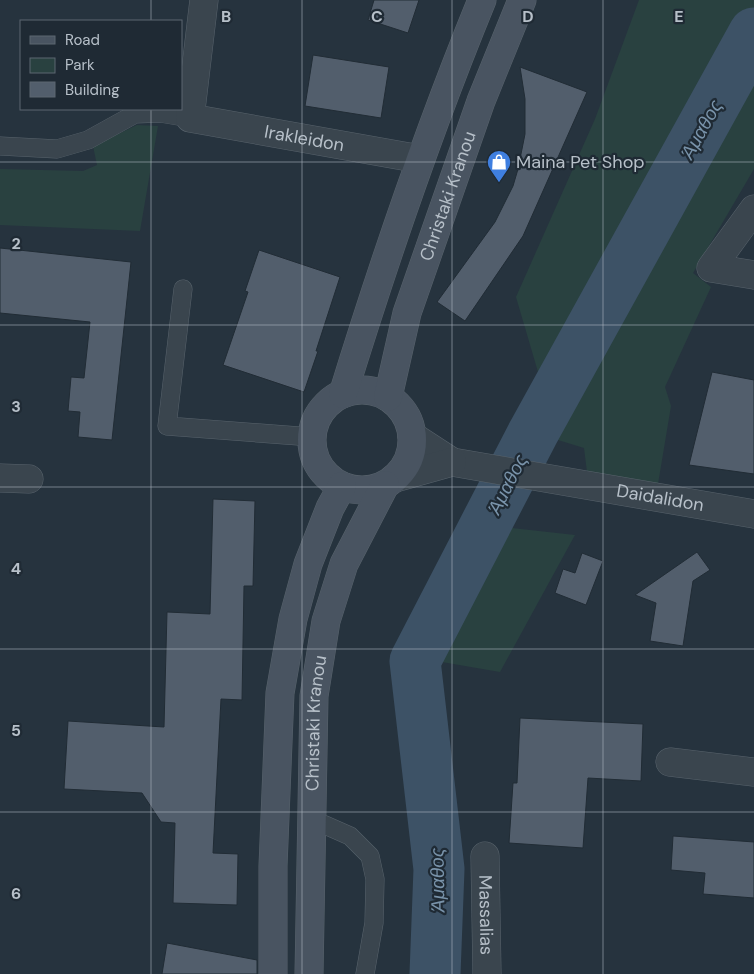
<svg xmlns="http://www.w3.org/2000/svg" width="754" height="974" viewBox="0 0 754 974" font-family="'DM Sans',sans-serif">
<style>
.green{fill:#294140}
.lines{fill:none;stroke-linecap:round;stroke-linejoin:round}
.river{stroke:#3d5266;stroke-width:51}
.building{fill:#525e6c;stroke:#212c35}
.service-casing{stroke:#58636c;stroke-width:19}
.minor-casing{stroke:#58636c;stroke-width:29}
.secondary-casing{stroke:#58636c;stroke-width:29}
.service{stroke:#3a454e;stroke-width:18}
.minor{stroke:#3a454e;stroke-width:28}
.secondary{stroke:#495461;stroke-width:28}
.grid{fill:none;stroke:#b7c0c9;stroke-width:1;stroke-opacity:0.55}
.labels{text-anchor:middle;stroke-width:4.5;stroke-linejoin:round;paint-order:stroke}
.street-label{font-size:18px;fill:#b7c0c9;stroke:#1f2a34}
.poi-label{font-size:18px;fill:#b7c0c9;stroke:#1f2a34;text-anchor:start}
.water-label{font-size:19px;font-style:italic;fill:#7993aa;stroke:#1f2a34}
.grid-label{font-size:16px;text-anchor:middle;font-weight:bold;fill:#b7c0c9;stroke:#1f2a34;stroke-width:4.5;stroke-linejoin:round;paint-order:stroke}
</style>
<rect width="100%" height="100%" fill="#26333e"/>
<path class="green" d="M 639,0 L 754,0 L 754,169 L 693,273 L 711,287 L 665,387 L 671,406 L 658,484 L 587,472 L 584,448 L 558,440 L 516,297 L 595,119 Z
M 137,125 L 158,126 L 140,231 L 0,225 L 0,169 L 83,171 L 97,165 L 93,146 Z
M 512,528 L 575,535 L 500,672 L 436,661 Z"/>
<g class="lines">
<path class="river" d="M 435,974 L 439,869 L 415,661 L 533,433 L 754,33"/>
</g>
<path class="building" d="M 374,0 L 419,0 L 408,33 L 368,20 Z
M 313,55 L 389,67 L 381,118 L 305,106 Z
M 520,67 L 587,92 L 523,236 L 465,321 L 437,302 L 495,222 L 513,186 L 518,169 L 525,134 L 525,99 Z
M 0,248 L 131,262 L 112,440 L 78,437 L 80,412 L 68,411 L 71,377 L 84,378 L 90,322 L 0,313 Z
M 259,250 L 340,277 L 316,351 L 318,351 L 304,392 L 223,365 L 248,292 L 245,291 Z
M 712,372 L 754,380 L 754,474 L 689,465 Z
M 213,499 L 255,501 L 253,586 L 244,586 L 242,700 L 221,699 L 213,853 L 238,854 L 237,905 L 173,903 L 175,823 L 161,822 L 142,793 L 64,789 L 68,721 L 164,727 L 167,612 L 210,614 Z
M 697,552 L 710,570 L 693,581 L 683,646 L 650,641 L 656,603 L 635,595 Z
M 582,553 L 603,561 L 586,605 L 555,593 L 563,569 L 575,573 Z
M 520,718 L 643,724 L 641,781 L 588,778 L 583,848 L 509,843 L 513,783 L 517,783 Z
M 673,836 L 754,842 L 754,898 L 703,894 L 705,873 L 671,870 Z
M 167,943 L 257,960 L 257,974 L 162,974 Z"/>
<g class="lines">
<g class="service-casing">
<path id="service" d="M 0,146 L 57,149 L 88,140 L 135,114 L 160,113 L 190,118
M 183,289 L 167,426 L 312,437
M 311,823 L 325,825 L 350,836 L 370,856 L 375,879 L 374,923 L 365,974"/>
</g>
<g class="minor-casing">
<g id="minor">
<path id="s1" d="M 204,0 L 190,118 L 420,159"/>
<path d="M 754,209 L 711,268 L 754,275"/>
<path id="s2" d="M 412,436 L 452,462 L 754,514"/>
<path d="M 0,478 L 29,479"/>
<path d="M 395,478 L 452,462"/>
<path d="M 670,762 L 754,772"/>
<path id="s3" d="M 485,856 L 487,974"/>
</g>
</g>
<g class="secondary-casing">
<g id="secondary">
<circle cx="362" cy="440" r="50"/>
<path d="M 343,394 C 384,261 429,129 482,0"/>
<path id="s4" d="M 388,397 L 407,313 L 481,101 L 522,0"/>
<path d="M 273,974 L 273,866 L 280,693 L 293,619 L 308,564 L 330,508 L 342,486"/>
<path id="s5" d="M 309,974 L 314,696 L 326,621 L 344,564 L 385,485"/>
</g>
</g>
<use href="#service" class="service"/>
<use href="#minor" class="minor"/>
<use href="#secondary" class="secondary"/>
</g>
<path class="grid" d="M 151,0 L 151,21M 302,0 L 302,974M 452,0 L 452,974M 603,0 L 603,974M 151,109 L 151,974M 0,162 L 754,162M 0,325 L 754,325M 0,487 L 754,487M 0,649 L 754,649M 0,812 L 754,812"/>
<defs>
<g id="shop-pin" transform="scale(1.25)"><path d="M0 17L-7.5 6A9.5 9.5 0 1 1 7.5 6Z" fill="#3f7fe0" stroke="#1f2a34"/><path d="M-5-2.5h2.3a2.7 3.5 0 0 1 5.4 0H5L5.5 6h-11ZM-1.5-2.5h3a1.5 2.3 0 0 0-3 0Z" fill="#fff"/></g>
</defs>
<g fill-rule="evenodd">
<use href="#shop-pin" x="499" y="162"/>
</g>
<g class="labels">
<g class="street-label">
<text dy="6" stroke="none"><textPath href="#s1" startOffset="235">Irakleidon</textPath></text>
<text dy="6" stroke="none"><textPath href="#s4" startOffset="210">Christaki Kranou</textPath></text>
<text dy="6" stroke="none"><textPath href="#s2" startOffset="259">Daidalidon</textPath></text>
<text dy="6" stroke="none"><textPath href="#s5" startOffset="251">Christaki Kranou</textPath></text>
<text dy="6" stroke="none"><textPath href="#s3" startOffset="59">Massalias</textPath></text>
</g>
<g class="poi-label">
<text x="516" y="168">Maina Pet Shop</text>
</g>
<g class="water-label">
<text transform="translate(701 129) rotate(-61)" y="7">Άμαθος</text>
<text transform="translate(507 484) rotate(-63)" y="7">Άμαθος</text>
<text transform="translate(437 880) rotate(-91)" y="7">Άμαθος</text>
</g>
</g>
<g class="grid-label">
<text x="226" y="22">B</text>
<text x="377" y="22">C</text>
<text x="528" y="22">D</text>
<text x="679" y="22">E</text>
<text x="16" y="249">2</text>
<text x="16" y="412">3</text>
<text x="16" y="574">4</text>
<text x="16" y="736">5</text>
<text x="16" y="899">6</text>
</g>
<rect x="20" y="20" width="162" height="90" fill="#1f2a34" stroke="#5c6670"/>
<rect x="30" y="36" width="25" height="8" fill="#495461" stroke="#5c6670"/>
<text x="65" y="45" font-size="15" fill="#b7c0c9">Road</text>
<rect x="30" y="58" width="25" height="15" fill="#294140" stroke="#5c6670"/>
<text x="65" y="70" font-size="15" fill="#b7c0c9">Park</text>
<rect x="30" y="82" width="25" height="15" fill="#525e6c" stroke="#5c6670"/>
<text x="65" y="95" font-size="15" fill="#b7c0c9">Building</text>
</svg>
